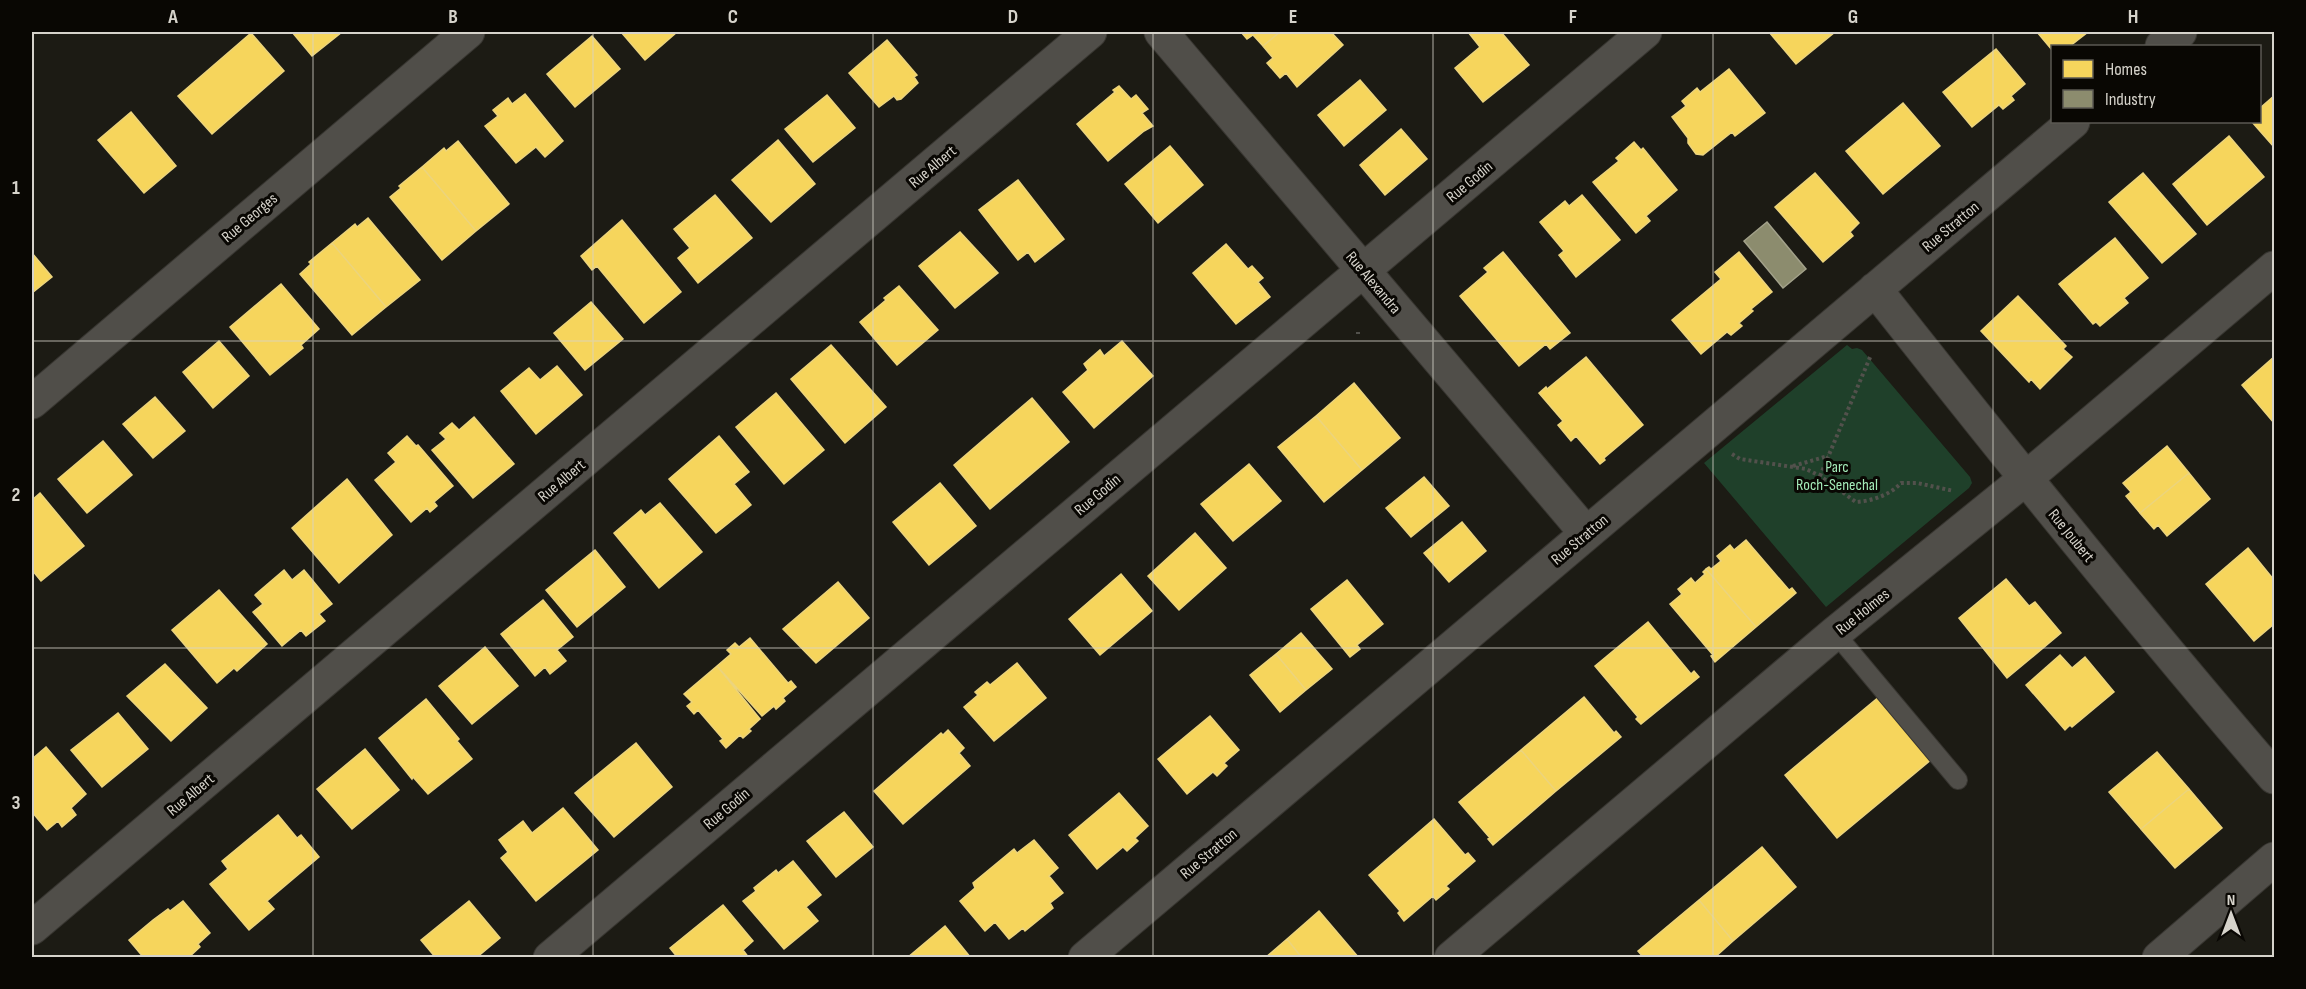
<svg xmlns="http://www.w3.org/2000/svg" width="2306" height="989" viewBox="0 0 2306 989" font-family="'Sofia Sans Condensed',sans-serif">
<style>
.green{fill:#1f402a}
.homes{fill:#f6d55c;stroke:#ecd47d;stroke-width:1.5}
.industry{fill:#8c8c6e;stroke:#a2a18a;stroke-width:1.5}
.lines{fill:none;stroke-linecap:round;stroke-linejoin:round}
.lane-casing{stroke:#383631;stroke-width:20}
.street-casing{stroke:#383631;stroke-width:35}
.path{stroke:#52514c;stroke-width:4;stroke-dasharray:3 3;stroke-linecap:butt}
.lane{stroke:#504e49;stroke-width:18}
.street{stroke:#504e49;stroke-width:33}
.grid{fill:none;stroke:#d6d3cb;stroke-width:1.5;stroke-opacity:0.55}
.labels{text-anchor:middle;stroke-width:6;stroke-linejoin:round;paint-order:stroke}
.street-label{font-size:16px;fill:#d6d3cb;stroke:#090703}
.park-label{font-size:16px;fill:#a3eab8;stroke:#090703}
.neatline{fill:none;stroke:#d6d3cb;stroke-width:2}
.grid-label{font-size:20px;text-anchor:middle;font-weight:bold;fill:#d6d3cb}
</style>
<rect width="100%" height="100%" fill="#1c1b14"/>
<path class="green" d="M 1847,345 L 1852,349 L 1857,348 L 1862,350 L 1970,477 L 1972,483 L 1969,488 L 1826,607 L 1704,463 Z"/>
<path class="homes" d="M 292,32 L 342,32 L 312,56 Z
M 621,32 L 677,32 L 645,60 Z
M 1241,32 L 1280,32 L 1263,46 L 1253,35 L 1247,39 Z
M 1280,32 L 1331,32 L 1343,45 L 1297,87 L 1286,73 L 1280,78 L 1267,63 L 1273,58 L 1263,46 Z
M 1468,32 L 1501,32 L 1529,65 L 1483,102 L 1455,68 L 1480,47 Z
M 1769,32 L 1835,32 L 1796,64 Z
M 2037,32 L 2088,32 L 2070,46 L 2052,46 L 2052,50 Z
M 251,33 L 284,71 L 212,134 L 178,96 Z
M 592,36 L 620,69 L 575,107 L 547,74 Z
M 887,40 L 917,75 L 914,77 L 918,83 L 901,99 L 897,100 L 894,96 L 879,107 L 849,73 Z
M 1996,49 L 2025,84 L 2011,96 L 2014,100 L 2003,109 L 1999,105 L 1972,127 L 1943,92 Z
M 1729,69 L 1765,113 L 1735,136 L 1732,132 L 1703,155 L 1696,154 L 1688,143 L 1688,138 L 1672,117 L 1686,106 L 1682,101 L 1697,88 L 1700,92 Z
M 1360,80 L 1386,110 L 1344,146 L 1318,115 Z
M 1119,86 L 1131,99 L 1136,95 L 1148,109 L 1142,113 L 1153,126 L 1144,131 L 1108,161 L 1077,124 L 1115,92 L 1113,90 Z
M 525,94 L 563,141 L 545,157 L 536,147 L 516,163 L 485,126 L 498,116 L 493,110 L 508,98 L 512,104 Z
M 827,95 L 855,128 L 813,162 L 785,129 Z
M 2274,96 L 2274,147 L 2252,122 L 2260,122 L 2260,108 Z
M 1903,103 L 1940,146 L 1883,194 L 1846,151 Z
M 131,112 L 176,166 L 144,193 L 98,140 Z
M 1401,129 L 1427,159 L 1385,195 L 1360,165 Z
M 2229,136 L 2264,177 L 2207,225 L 2173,184 Z
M 778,140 L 815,184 L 771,222 L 732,180 Z
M 458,141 L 509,204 L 476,231 L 422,167 L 444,148 L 446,151 Z
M 1634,142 L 1641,150 L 1643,148 L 1677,190 L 1646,216 L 1650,221 L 1636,233 L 1593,182 L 1619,161 L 1616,158 Z
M 1170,146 L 1203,185 L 1158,223 L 1125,184 Z
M 422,167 L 476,231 L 442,260 L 390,197 L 401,188 L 399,186 Z
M 1815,173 L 1859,223 L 1850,232 L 1853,236 L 1823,262 L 1775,207 Z
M 2143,173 L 2196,234 L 2162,263 L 2109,202 Z
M 1018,180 L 1064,239 L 1035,262 L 1028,252 L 1018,260 L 979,210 Z
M 715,195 L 752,238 L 698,283 L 678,258 L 690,248 L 674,229 Z
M 1582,195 L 1620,240 L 1576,277 L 1559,255 L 1564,251 L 1540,222 L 1565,201 L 1569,206 Z
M 368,218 L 420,280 L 386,307 L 332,243 L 355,224 L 357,227 Z
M 622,220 L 681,292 L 644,323 L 597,266 L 592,270 L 581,256 Z
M 960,232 L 998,273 L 955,308 L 919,266 Z
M 2115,238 L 2148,278 L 2124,298 L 2128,303 L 2100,326 L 2096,322 L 2093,324 L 2059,284 Z
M 332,243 L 386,307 L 352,335 L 300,274 L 311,264 L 309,262 Z
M 1226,244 L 1248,269 L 1252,266 L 1263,278 L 1258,282 L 1270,297 L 1236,324 L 1193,273 Z
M 1503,252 L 1570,333 L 1550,349 L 1546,344 L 1519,366 L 1460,296 L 1488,272 L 1484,268 Z
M 1739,252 L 1772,292 L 1751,309 L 1753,311 L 1739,323 L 1742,326 L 1731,335 L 1727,332 L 1701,354 L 1672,320 L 1721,279 L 1715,272 Z
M 32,253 L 52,277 L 32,293 Z
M 281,284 L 319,329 L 301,345 L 303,348 L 270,375 L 230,327 Z
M 899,286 L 938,330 L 897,365 L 860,322 L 886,300 L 884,298 Z
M 2018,296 L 2066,346 L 2063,349 L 2072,357 L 2040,389 L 2031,379 L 2029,382 L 1981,331 Z
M 591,302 L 623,339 L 585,370 L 554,333 Z
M 219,341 L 249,376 L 213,408 L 183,372 Z
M 1122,341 L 1153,376 L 1094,428 L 1063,392 L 1088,370 L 1084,364 L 1100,350 L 1104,356 Z
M 831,345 L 886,407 L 845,443 L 791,379 Z
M 1586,357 L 1643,425 L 1604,458 L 1605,460 L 1600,464 L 1576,436 L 1571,441 L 1558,425 L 1563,421 L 1539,393 L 1546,387 L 1547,389 Z
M 2274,357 L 2274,423 L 2242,385 Z
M 557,366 L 582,395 L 536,434 L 501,391 L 529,368 L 540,380 Z
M 1354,383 L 1400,438 L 1362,470 L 1316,416 Z
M 776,393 L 824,450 L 784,484 L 736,427 Z
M 155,397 L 185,431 L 153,458 L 123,424 Z
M 1032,398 L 1069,442 L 990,509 L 954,465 Z
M 1316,416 L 1362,470 L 1324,502 L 1278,447 Z
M 474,417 L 514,464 L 473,498 L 432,450 L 446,439 L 440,433 L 452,423 L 459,430 Z
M 407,436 L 416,446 L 418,445 L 453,486 L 434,502 L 437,506 L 430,512 L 427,508 L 411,522 L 375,480 L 396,462 L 388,453 Z
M 719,436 L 749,472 L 734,484 L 751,505 L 716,533 L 669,479 Z
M 103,441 L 132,475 L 87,513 L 58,479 Z
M 2167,446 L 2189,473 L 2140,513 L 2126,496 L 2131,492 L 2123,483 Z
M 1249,464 L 1281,501 L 1233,541 L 1201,504 Z
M 2189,473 L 2210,499 L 2167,536 L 2158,525 L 2154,529 L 2140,513 Z
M 1424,477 L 1449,506 L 1411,537 L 1386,508 Z
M 347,479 L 392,535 L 339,583 L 292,528 Z
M 940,483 L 976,526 L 929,565 L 893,522 Z
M 40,493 L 84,546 L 41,581 L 32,570 L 32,500 Z
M 660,503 L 702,552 L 659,588 L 614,533 L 641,510 L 645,515 Z
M 1462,522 L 1486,551 L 1449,582 L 1424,553 Z
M 1195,533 L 1226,568 L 1179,610 L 1148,576 Z
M 1746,540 L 1789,590 L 1792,588 L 1796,593 L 1756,627 L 1706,569 L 1709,567 L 1711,569 L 1721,561 L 1717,556 L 1730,545 L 1734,550 Z
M 2248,548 L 2274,580 L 2274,624 L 2254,641 L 2206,584 Z
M 595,550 L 625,587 L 577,627 L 546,590 Z
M 1706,569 L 1756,627 L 1715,662 L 1711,656 L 1713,655 L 1670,604 L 1682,594 L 1678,589 L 1691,578 L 1695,583 L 1705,574 L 1703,572 Z
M 284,570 L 292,580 L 304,570 L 332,604 L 319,614 L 325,621 L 306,636 L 301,630 L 282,646 L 253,612 L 263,604 L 255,595 Z
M 1121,574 L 1152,611 L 1100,655 L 1069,619 Z
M 2006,579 L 2029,606 L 2035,602 L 2061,633 L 2007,678 L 1959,618 Z
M 1347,580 L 1383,624 L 1357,645 L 1360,649 L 1350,657 L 1311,609 Z
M 838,582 L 869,618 L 816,663 L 783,629 Z
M 219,590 L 267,644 L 237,671 L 234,668 L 217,683 L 172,630 Z
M 543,600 L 573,637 L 557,650 L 566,661 L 550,674 L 545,667 L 535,676 L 501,634 Z
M 1648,622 L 1691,674 L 1694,671 L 1699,677 L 1641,724 L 1636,719 L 1638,717 L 1595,666 Z
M 1301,633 L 1332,669 L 1306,690 L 1276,654 Z
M 750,638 L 788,683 L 791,681 L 796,687 L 783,698 L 785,701 L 776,709 L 774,706 L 762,716 L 717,666 L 731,654 L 727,650 L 735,643 L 739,647 Z
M 485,647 L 518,686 L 472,724 L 439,686 Z
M 1276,654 L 1306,690 L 1280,712 L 1250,675 Z
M 2060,655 L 2072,668 L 2085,657 L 2114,692 L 2072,727 L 2070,725 L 2065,730 L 2026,685 Z
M 1017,663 L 1046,698 L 994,741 L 964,707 L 978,695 L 975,692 L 987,682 L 990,685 Z
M 165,664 L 207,708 L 171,741 L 127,696 Z
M 717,666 L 760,719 L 749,729 L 751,731 L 743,738 L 740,735 L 726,748 L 720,741 L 723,739 L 698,710 L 694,714 L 687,706 L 692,702 L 684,694 Z
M 1880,696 L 1932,759 L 1837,838 L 1785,775 Z
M 1584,697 L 1614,733 L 1616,731 L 1621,737 L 1556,791 L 1521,750 Z
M 426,699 L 459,739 L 457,741 L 472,759 L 428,794 L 413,777 L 412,779 L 379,738 Z
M 118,713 L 148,749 L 102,787 L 71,750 Z
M 1210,716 L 1239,750 L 1224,763 L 1227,766 L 1217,776 L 1213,772 L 1187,794 L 1158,759 Z
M 948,730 L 964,748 L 959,753 L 970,766 L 903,824 L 874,791 L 941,733 L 943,735 Z
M 636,743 L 672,787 L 614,837 L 575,793 Z
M 46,747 L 86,794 L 71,808 L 76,815 L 62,827 L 58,821 L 47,830 L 32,812 L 32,759 Z
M 365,749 L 399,790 L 352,829 L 317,789 Z
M 1521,750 L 1556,791 L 1493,845 L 1488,839 L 1490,838 L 1459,802 Z
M 2157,752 L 2189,789 L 2141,829 L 2109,792 Z
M 2189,789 L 2222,828 L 2175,868 L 2141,829 Z
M 1119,793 L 1148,826 L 1135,838 L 1138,841 L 1127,851 L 1123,847 L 1097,869 L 1069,835 Z
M 563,808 L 598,850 L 536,901 L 501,858 L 508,852 L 499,840 L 523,821 L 532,833 Z
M 844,812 L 873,847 L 836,877 L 807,841 Z
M 278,815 L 297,838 L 301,835 L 319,857 L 267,901 L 274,909 L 249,930 L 210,884 L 228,869 L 222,861 Z
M 1434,819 L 1465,855 L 1468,853 L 1475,861 L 1446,886 L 1449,889 L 1436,900 L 1433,896 L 1404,921 L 1398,913 L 1400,911 L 1369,875 Z
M 1034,840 L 1058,868 L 1049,876 L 1063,893 L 1050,903 L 1053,908 L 1025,931 L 1023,928 L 1009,939 L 995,922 L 985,931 L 960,901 L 975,888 L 973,883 L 1014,849 L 1017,853 Z
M 1762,847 L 1796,887 L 1733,941 L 1699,900 Z
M 793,861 L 821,895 L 806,907 L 818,921 L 784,949 L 743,901 L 756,891 L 754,888 L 776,870 L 778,873 Z
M 1699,900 L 1733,941 L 1714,958 L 1644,958 L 1638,951 Z
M 183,901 L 210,933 L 198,944 L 200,947 L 188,958 L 144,958 L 129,940 L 153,920 L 168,909 L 170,911 Z
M 469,901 L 500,938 L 476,958 L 436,958 L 421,940 Z
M 723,905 L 753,941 L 743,950 L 749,958 L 678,958 L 670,948 Z
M 1319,911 L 1359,958 L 1302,958 L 1287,939 Z
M 945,926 L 971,958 L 907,958 Z
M 1287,939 L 1302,958 L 1265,958 Z"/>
<path class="industry" d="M 1767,222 L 1806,269 L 1783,288 L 1744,241 Z"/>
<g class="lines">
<g class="lane-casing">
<path id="lane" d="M 1835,633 L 1958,780"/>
</g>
<g class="street-casing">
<path id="street" d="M 1161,32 L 1586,533
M 2162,46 L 2180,32
M 1875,289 C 2005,454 2137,618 2274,777
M 32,402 L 468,32
M 32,928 L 1090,32
M 550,958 L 1645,32
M 1085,958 L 2073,122
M 1451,958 L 1835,633 L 2025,479 L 2274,268
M 2159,958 L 2274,859"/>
</g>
<path class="path" d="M 1358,334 L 1358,332
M 1732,454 L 1740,459 L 1806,469 L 1820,476 L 1856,502 C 1872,501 1890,495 1901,483 L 1917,483 L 1954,491
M 1793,466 L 1828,456
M 1820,476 L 1871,355"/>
<use href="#lane" class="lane"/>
<use href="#street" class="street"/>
</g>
<path class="grid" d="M 313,32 L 313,958M 593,32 L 593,958M 873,32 L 873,958M 1153,32 L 1153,958M 1433,32 L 1433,958M 1713,32 L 1713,958M 1993,32 L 1993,958M 32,341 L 2274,341M 32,648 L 2274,648"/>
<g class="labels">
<g class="street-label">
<text transform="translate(932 166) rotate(-40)" y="6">Rue Albert</text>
<text transform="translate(1469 181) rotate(-40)" y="6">Rue Godin</text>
<text transform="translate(249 217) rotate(-40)" y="6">Rue Georges</text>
<text transform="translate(1950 226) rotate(-40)" y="6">Rue Stratton</text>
<text transform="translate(1374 282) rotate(50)" y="6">Rue Alexandra</text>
<text transform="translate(561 480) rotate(-40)" y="6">Rue Albert</text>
<text transform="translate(1097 494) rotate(-40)" y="6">Rue Godin</text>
<text transform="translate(2072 535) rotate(51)" y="6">Rue Joubert</text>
<text transform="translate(1579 539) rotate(-40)" y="6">Rue Stratton</text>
<text transform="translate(1862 611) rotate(-39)" y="6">Rue Holmes</text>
<text transform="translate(190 794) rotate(-40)" y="6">Rue Albert</text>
<text transform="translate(726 808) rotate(-40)" y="6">Rue Godin</text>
<text transform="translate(1208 853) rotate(-40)" y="6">Rue Stratton</text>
</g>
<g class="park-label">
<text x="1837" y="472">Parc<tspan x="1837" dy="18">Roch-Senechal</tspan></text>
</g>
</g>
<rect width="2306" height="989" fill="none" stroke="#090703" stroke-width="66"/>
<rect x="2051" y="45" width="210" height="78" fill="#090703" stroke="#5b5953" stroke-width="1.5"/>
<rect x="2063" y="60" width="30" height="18" fill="#f6d55c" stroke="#5b5953" stroke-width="1.5"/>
<text x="2105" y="75" font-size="18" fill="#d6d3cb">Homes</text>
<rect x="2063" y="90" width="30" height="18" fill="#8c8c6e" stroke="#5b5953" stroke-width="1.5"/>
<text x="2105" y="105" font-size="18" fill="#d6d3cb">Industry</text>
<g transform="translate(2231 914)" stroke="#090703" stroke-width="4.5" paint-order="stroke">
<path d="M0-4.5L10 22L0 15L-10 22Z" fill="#d6d3cb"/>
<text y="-9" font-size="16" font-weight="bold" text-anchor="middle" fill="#d6d3cb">N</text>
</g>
<rect x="33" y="33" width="2240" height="923" class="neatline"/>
<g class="grid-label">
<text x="173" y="23">A</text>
<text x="453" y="23">B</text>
<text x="733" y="23">C</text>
<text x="1013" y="23">D</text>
<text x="1293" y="23">E</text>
<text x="1573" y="23">F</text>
<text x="1853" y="23">G</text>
<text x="2133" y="23">H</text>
<text x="16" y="194">1</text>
<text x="16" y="501">2</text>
<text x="16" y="809">3</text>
</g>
</svg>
